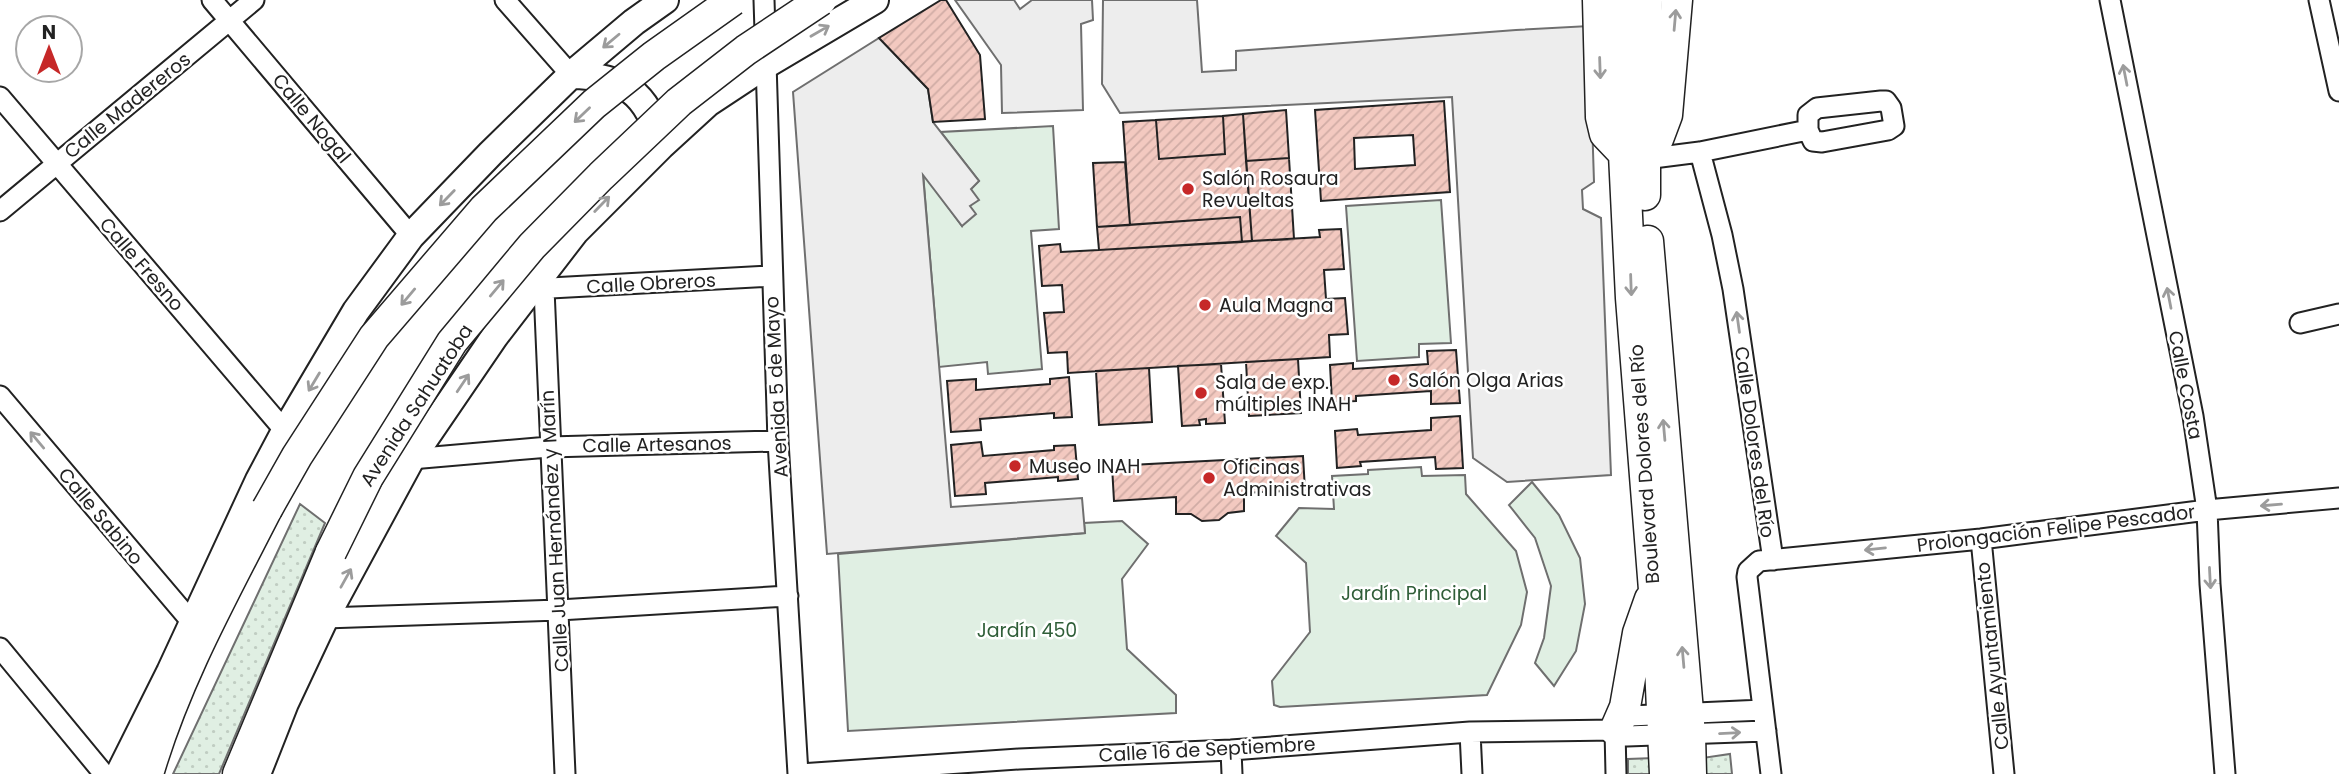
<svg xmlns="http://www.w3.org/2000/svg" width="2339" height="774" viewBox="0 0 2339 774" font-family="Poppins,sans-serif">
<style>
.grass{fill:url(#grass-dots);stroke:#6f6f6f;stroke-width:2}
.park{fill:#e0efe3;stroke:#6f6f6f;stroke-width:2}
.parking{fill:#ededed;stroke:#6f6f6f;stroke-width:2}
.building{fill:url(#building-hatch);stroke:#222;stroke-width:2;fill-rule:evenodd}
.lines{fill:none;stroke-linecap:round;stroke-linejoin:round}
.street-casing{stroke:#222;stroke-width:23}
.secondary-casing{stroke:#222;stroke-width:30}
.primary-casing{stroke:#222;stroke-width:33}
.street{stroke:#fff;stroke-width:19}
.secondary{stroke:#fff;stroke-width:26}
.primary{stroke:#fff;stroke-width:30}
.primary-bridge-casing{stroke:#222;stroke-width:33;stroke-linecap:butt}
.primary-bridge{stroke:#fff;stroke-width:30}
.oneway{stroke:#9c9c9c}
.poi-dot{fill:#c62828;stroke:#fff;stroke-width:2.5}
.labels{text-anchor:middle;stroke-width:5;stroke-linejoin:round;paint-order:stroke}
.street-label{font-size:19px;fill:#222;stroke:#fff}
.poi-label{font-size:19px;fill:#222;stroke:#fff;text-anchor:start}
.park-label{font-size:19px;fill:#2f5e38;stroke:#fff}
</style>
<defs>
<pattern id="grass-dots" width="8" height="8" patternUnits="userSpaceOnUse" patternTransform="scale(1.75)"><rect width="8" height="8" fill="#e0efe3"/><path d="M2 2h.1M6 6h.1" fill="none" stroke="#c0cdc2" stroke-width="1.8" stroke-linecap="round"/></pattern>
<pattern id="building-hatch" width="6" height="6" patternUnits="userSpaceOnUse" patternTransform="scale(1.75)"><rect width="6" height="6" fill="#f3c9c0"/><path d="M-1 1l2-2M0 6l6-6M5 7l2-2" fill="none" stroke="#d0aca5"/></pattern>
</defs>
<rect width="100%" height="100%" fill="#fff"/>
<path class="grass" d="M 300,504 L 325,523 L 219,774 L 173,774 Z
M 1730,754 L 1732,774 L 1702,774 L 1702,758 Z
M 1654,758 L 1654,774 L 1628,774 L 1628,759 Z"/>
<path class="park" d="M 1053,126 L 1059,229 L 1031,231 L 1042,369 L 988,374 L 987,362 L 939,367 L 923,173 L 962,226 L 970,206 L 971,189 L 979,181 L 941,132 Z
M 1441,200 L 1451,343 L 1419,344 L 1419,357 L 1357,361 L 1346,206 Z
M 1421,467 L 1422,476 L 1465,475 L 1466,494 L 1516,551 L 1527,592 L 1521,625 L 1487,695 L 1280,707 L 1274,705 L 1272,681 L 1310,632 L 1306,563 L 1276,536 L 1299,508 L 1334,509 L 1332,476 L 1368,474 L 1368,470 Z
M 1532,482 L 1559,515 L 1580,558 L 1585,604 L 1576,651 L 1554,686 L 1535,663 L 1544,638 L 1551,586 L 1535,538 L 1509,505 Z
M 1122,521 L 1148,544 L 1122,579 L 1127,649 L 1176,695 L 1176,713 L 848,731 L 838,554 L 1085,533 L 1084,523 Z"/>
<path class="parking" d="M 955,0 L 1014,0 L 1020,9 L 1032,0 L 1092,0 L 1093,20 L 1081,24 L 1083,110 L 1002,113 L 1001,65 Z
M 1103,0 L 1197,0 L 1202,72 L 1236,70 L 1236,51 L 1516,30 L 1589,26 L 1594,182 L 1582,190 L 1583,209 L 1601,218 L 1611,475 L 1507,482 L 1473,458 L 1452,97 L 1120,113 L 1102,84 Z
M 879,38 L 928,89 L 933,122 L 979,181 L 971,189 L 979,200 L 970,206 L 976,214 L 962,226 L 923,175 L 951,507 L 1082,498 L 1085,533 L 827,554 L 793,92 Z"/>
<path class="building" d="M 941,0 L 946,0 L 980,55 L 985,119 L 933,122 L 928,89 L 879,38 Z
M 1444,101 L 1450,192 L 1321,201 L 1315,110 ZM 1413,135 L 1415,165 L 1355,169 L 1354,138 Z
M 1286,110 L 1289,158 L 1246,161 L 1243,114 Z
M 1243,114 L 1252,241 L 1242,242 L 1240,217 L 1130,225 L 1123,122 L 1156,120 L 1159,159 L 1225,154 L 1223,116 Z
M 1223,116 L 1225,154 L 1159,159 L 1156,120 Z
M 1289,158 L 1294,239 L 1252,241 L 1246,161 Z
M 1125,162 L 1130,225 L 1097,227 L 1093,163 Z
M 1240,217 L 1242,242 L 1099,250 L 1097,227 Z
M 1341,229 L 1344,269 L 1324,270 L 1326,299 L 1345,298 L 1348,334 L 1329,335 L 1330,357 L 1068,373 L 1067,352 L 1048,353 L 1044,313 L 1064,312 L 1062,285 L 1042,286 L 1039,246 L 1060,244 L 1061,252 L 1099,250 L 1320,237 L 1319,230 Z
M 1456,350 L 1460,403 L 1431,404 L 1431,391 L 1356,396 L 1356,401 L 1332,402 L 1330,365 L 1353,363 L 1353,369 L 1428,364 L 1427,351 Z
M 1298,359 L 1301,413 L 1249,416 L 1246,362 Z
M 1221,364 L 1225,423 L 1206,424 L 1206,419 L 1199,420 L 1200,425 L 1182,426 L 1178,366 Z
M 1149,368 L 1152,422 L 1099,425 L 1096,371 Z
M 1069,377 L 1072,417 L 1054,418 L 1054,413 L 980,419 L 981,430 L 951,432 L 947,381 L 976,379 L 976,390 L 1050,384 L 1050,379 Z
M 1460,416 L 1463,468 L 1436,469 L 1435,457 L 1360,462 L 1361,466 L 1337,468 L 1335,431 L 1357,429 L 1358,435 L 1431,430 L 1431,418 Z
M 981,442 L 983,456 L 1054,450 L 1054,446 L 1075,445 L 1078,479 L 1058,481 L 1058,477 L 985,483 L 986,494 L 955,496 L 951,445 Z
M 1303,456 L 1305,490 L 1244,493 L 1244,511 L 1228,513 L 1219,520 L 1202,521 L 1191,514 L 1176,514 L 1176,497 L 1114,501 L 1112,466 Z"/>
<g class="lines">
<g class="street-casing">
<path id="street" d="M 212,0 L 411,236
M 505,0 L 571,75
M 764,0 L 778,441 L 798,774
M 2110,0 L 2193,416 L 2207,510 L 2210,584 L 2225,774
M 2319,0 L 2339,91
M 0,97 L 285,431
M 1700,152 L 1722,235 L 1733,289 L 1773,560
M 1645,159 L 1700,152 L 1808,130 L 1808,115 L 1817,108 L 1881,101 L 1886,101 L 1891,108 L 1894,126 L 1888,130 L 1822,142 L 1813,141 L 1808,130
M 0,211 L 254,0
M 532,289 L 771,276
M 544,289 L 565,774
M 2300,323 L 2339,314
M 0,396 L 201,633
M 411,459 L 549,447 L 778,441
M 1981,539 L 2004,774
M 325,618 L 559,610 L 788,596
M 0,648 L 104,774
M 1616,729 L 1630,716 L 1763,710
M 1615,730 L 1616,774
M 1470,732 L 1472,774
M 1231,750 L 1232,774
M 800,774 L 1019,759 L 1231,750 L 1470,732 L 1615,730 L 1627,736 L 1766,731
M 1771,774 L 1747,577 L 1748,571 L 1759,561 L 1981,539 L 2207,510 L 2339,498"/>
</g>
<g class="secondary-casing">
<path id="secondary" d="M 571,75 C 623,76 648,92 661,144
M 1624,154 L 1625,0
M 1645,154 L 1649,0
M 119,774 L 170,672 L 259,480 L 285,431 L 356,311 L 411,236 L 491,153 L 571,75 L 634,22 L 665,0
M 257,774 L 285,703 L 325,618 L 411,459 L 495,336 L 575,232 L 661,146 L 708,103 L 767,64 L 875,0"/>
</g>
<g class="primary-casing">
<path id="primary" d="M 1598,0 L 1601,117 L 1605,134 L 1624,154 L 1631,298 L 1660,666 L 1665,774
M 1645,195 L 1645,154 L 1658,139 L 1667,115 L 1677,0
M 1648,241 L 1690,735 L 1691,774
M 1615,730 L 1625,707 L 1638,633 L 1650,599
M 148,774 C 175,681 223,595 267,509
M 238,774 L 331,552"/>
</g>
<use href="#street" class="street"/>
<use href="#secondary" class="secondary"/>
<use href="#primary" class="primary"/>
<g class="primary-bridge-casing">
<path id="primary-bridge" d="M 267,509 L 297,456 L 374,337 L 484,209 L 594,104 L 654,56 L 733,0
M 331,552 L 368,477 L 452,342 L 532,246 L 601,176 L 679,102 L 746,50 L 821,0"/>
</g>
<use href="#primary-bridge" class="primary-bridge"/>
</g>
<defs><path id="oneway-shaft" d="M-6 0H5M1.5-3L5.5 0L1.5 3" fill="none" stroke-width="1.6" stroke-linecap="round" stroke-linejoin="round" transform="scale(1.75)"/></defs>
<g class="oneway">
<use href="#oneway-shaft" transform="translate(1675 20) rotate(-85)"/>
<use href="#oneway-shaft" transform="translate(820 31) rotate(-30)"/>
<use href="#oneway-shaft" transform="translate(611 41) rotate(140)"/>
<use href="#oneway-shaft" transform="translate(1600 68) rotate(88)"/>
<use href="#oneway-shaft" transform="translate(2125 75) rotate(-101)"/>
<use href="#oneway-shaft" transform="translate(582 115) rotate(136)"/>
<use href="#oneway-shaft" transform="translate(447 198) rotate(134)"/>
<use href="#oneway-shaft" transform="translate(602 204) rotate(-46)"/>
<use href="#oneway-shaft" transform="translate(1631 285) rotate(88)"/>
<use href="#oneway-shaft" transform="translate(497 288) rotate(-50)"/>
<use href="#oneway-shaft" transform="translate(408 297) rotate(130)"/>
<use href="#oneway-shaft" transform="translate(2169 298) rotate(-101)"/>
<use href="#oneway-shaft" transform="translate(1738 322) rotate(-98)"/>
<use href="#oneway-shaft" transform="translate(314 382) rotate(121)"/>
<use href="#oneway-shaft" transform="translate(463 383) rotate(-56)"/>
<use href="#oneway-shaft" transform="translate(1664 430) rotate(-95)"/>
<use href="#oneway-shaft" transform="translate(37 440) rotate(-130)"/>
<use href="#oneway-shaft" transform="translate(2271 505) rotate(175)"/>
<use href="#oneway-shaft" transform="translate(1875 549) rotate(174)"/>
<use href="#oneway-shaft" transform="translate(346 578) rotate(-61)"/>
<use href="#oneway-shaft" transform="translate(2210 578) rotate(87)"/>
<use href="#oneway-shaft" transform="translate(1683 657) rotate(-95)"/>
<use href="#oneway-shaft" transform="translate(1730 733) rotate(-3)"/>
</g>
<g class="poi-dot">
<circle cx="1188" cy="189" r="7"/>
<circle cx="1205" cy="305" r="7"/>
<circle cx="1394" cy="380" r="7"/>
<circle cx="1201" cy="393" r="7"/>
<circle cx="1015" cy="466" r="7"/>
<circle cx="1209" cy="478" r="7"/>
</g>
<g class="labels">
<g class="street-label">
<text transform="translate(127 105) rotate(-39)" y="7">Calle Madereros</text>
<text transform="translate(312 118) rotate(50)" y="7">Calle Nogal</text>
<text transform="translate(142 264) rotate(49)" y="7">Calle Fresno</text>
<text transform="translate(651 283) rotate(-3)" y="7">Calle Obreros</text>
<text transform="translate(2186 385) rotate(79)" y="7">Calle Costa</text>
<text transform="translate(776 387) rotate(-93)" y="7">Avenida 5 de Mayo</text>
<text transform="translate(416 405) rotate(-57)" y="7">Avenida Sahuatoba</text>
<text transform="translate(1755 442) rotate(82)" y="7">Calle Dolores del Río</text>
<text transform="translate(657 444) rotate(-1)" y="7">Calle Artesanos</text>
<text transform="translate(1644 464) rotate(-94)" y="7">Boulevard Dolores del Río</text>
<text transform="translate(101 516) rotate(50)" y="7">Calle Sabino</text>
<text transform="translate(2056 528) rotate(-7)" y="7">Prolongación Felipe Pescador</text>
<text transform="translate(554 531) rotate(-93)" y="7">Calle Juan Hernández y Marín</text>
<text transform="translate(1992 656) rotate(-96)" y="7">Calle Ayuntamiento</text>
<text transform="translate(1207 749) rotate(-3)" y="7">Calle 16 de Septiembre</text>
</g>
<g class="poi-label">
<text x="1202" y="185">Salón Rosaura<tspan x="1202" dy="22">Revueltas</tspan></text>
<text x="1219" y="312">Aula Magna</text>
<text x="1408" y="387">Salón Olga Arias</text>
<text x="1215" y="389">Sala de exp.<tspan x="1215" dy="22">múltiples INAH</tspan></text>
<text x="1029" y="473">Museo INAH</text>
<text x="1223" y="474">Oficinas<tspan x="1223" dy="22">Administrativas</tspan></text>
</g>
<g class="park-label">
<text x="1414" y="600">Jardín Principal</text>
<text x="1027" y="637">Jardín 450</text>
</g>
</g>
<g transform="translate(49 49)"><circle r="33" fill="#ffffff" stroke="#a7a7a7" stroke-width="2"/>
<path d="M0-5L12 26L0 18L-12 26Z" fill="#c62828"/>
<text y="-10" font-size="19" font-weight="bold" text-anchor="middle" fill="#222222">N</text>
</g>
</svg>
